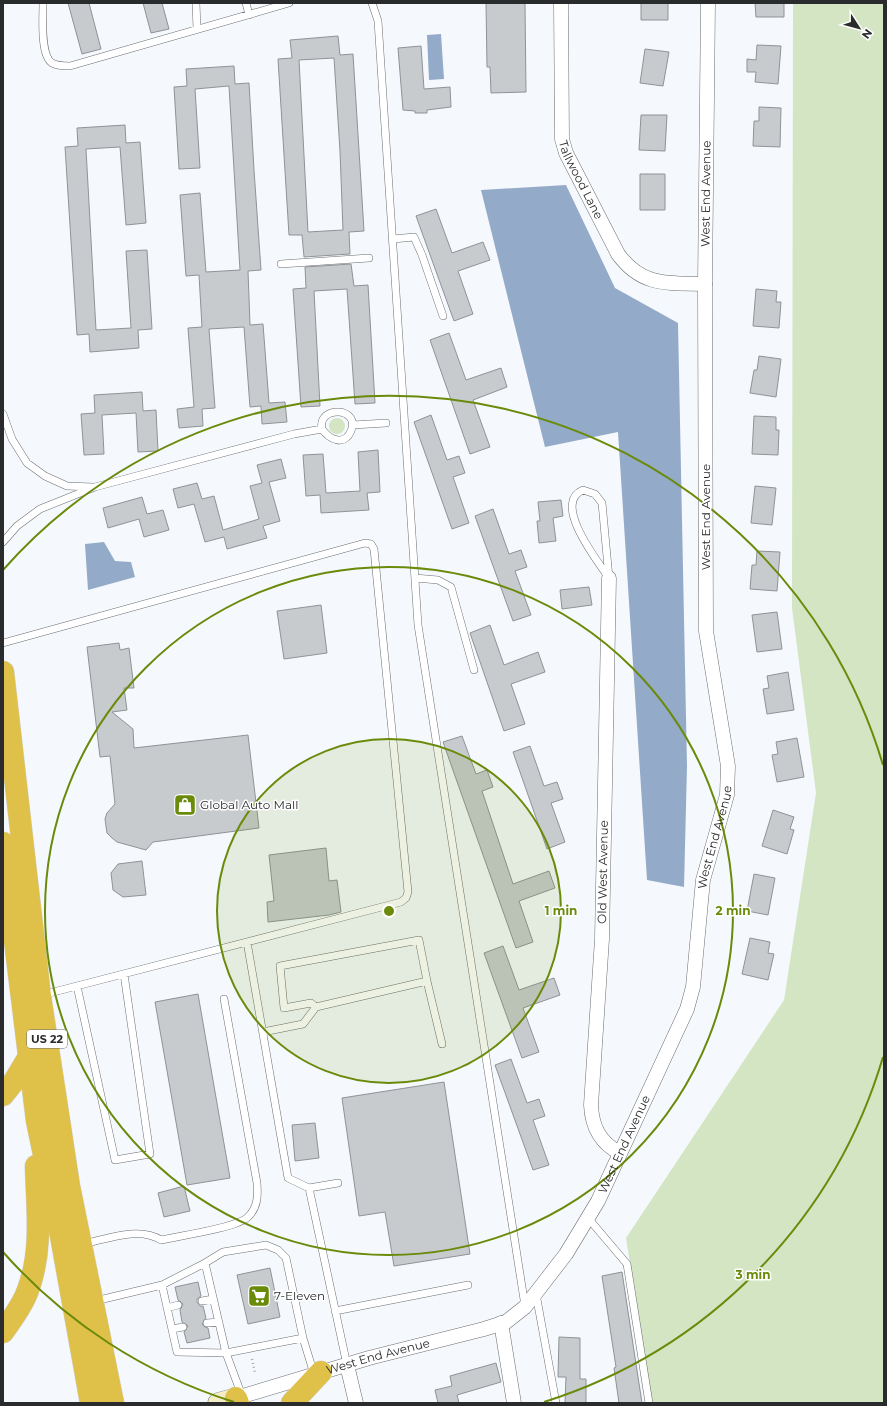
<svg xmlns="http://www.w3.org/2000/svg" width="887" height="1406" viewBox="0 0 887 1406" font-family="Montserrat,sans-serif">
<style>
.green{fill:#d3e5c3}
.water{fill:#93aac8}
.building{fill:#c7cbce;stroke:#8f9396;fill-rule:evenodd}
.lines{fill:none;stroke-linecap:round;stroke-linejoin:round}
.lane-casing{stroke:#6b6e71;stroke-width:8}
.street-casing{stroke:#6b6e71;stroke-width:15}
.secondary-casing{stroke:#6b6e71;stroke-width:21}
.highway-casing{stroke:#d4d5d5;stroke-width:23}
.path{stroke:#aaadb0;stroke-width:2.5;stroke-dasharray:1 3;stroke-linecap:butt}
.lane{stroke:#fff;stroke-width:7}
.street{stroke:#fff;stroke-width:14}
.secondary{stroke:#f5ecc8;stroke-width:20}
.highway{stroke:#dfc049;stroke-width:22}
.ring{fill:none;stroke:#6a8a0a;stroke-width:2}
.labels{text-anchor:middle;stroke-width:3;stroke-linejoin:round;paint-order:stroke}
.shield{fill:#fff;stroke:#6a6b6c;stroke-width:1}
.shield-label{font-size:11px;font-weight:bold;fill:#2a2b2d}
.street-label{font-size:12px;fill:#2a2b2d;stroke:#fff}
.poi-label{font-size:12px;fill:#2a2b2d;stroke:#fff;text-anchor:start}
.centre{fill:#6a8a0a;stroke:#fff;stroke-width:2}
.ring-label{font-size:12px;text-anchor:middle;font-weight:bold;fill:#6a8a0a;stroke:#fff;stroke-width:3;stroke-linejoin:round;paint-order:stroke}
</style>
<rect width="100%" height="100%" fill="#f5f9fd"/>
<path class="green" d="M 793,3 L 884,3 L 884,1403 L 652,1403 L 626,1238 L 784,1000 L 816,793 L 792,608 Z
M329 426a8 8 0 1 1 16 0a8 8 0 1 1-16 0Z"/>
<path class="water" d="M 441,34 L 444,79 L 429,80 L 427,35 Z
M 566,185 L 615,288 L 678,323 L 687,766 L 684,887 L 647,880 L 618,432 L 545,447 L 481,190 Z
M 104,542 L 115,561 L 131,562 L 135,577 L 88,590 L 85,544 Z"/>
<path class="building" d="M 68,3 L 89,3 L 101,49 L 82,54 Z
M 143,3 L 162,3 L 169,29 L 151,33 Z
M 486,3 L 525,3 L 526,92 L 491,93 L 490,67 L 487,67 Z
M 641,3 L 668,3 L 668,20 L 641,20 Z
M 755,3 L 784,3 L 784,17 L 756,17 Z
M 338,36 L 340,55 L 353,54 L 364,231 L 349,232 L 350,254 L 304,257 L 302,235 L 289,235 L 278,59 L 292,58 L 290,40 ZM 334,58 L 340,151 L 343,230 L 308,232 L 299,60 Z
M 757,45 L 781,46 L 778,84 L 755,82 L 756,72 L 747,72 L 747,59 L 756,60 Z
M 421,46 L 424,89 L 450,87 L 451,107 L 427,110 L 427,113 L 415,113 L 415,111 L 403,110 L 398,48 Z
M 645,49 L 669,52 L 663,86 L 640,83 Z
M 234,66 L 235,84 L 249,83 L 254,170 L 261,270 L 248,271 L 250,325 L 263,324 L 269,403 L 285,402 L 287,422 L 262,424 L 261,406 L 250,407 L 244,327 L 209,329 L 215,408 L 202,409 L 203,426 L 179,428 L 177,409 L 194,407 L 188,328 L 202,327 L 199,275 L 186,276 L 180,195 L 200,193 L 206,272 L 240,270 L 229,86 L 195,89 L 200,168 L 179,169 L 174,87 L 187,86 L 186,69 Z
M 759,107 L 781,108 L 780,147 L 753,146 L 754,121 L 759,121 Z
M 641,115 L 667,115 L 665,151 L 639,150 Z
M 125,125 L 126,143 L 140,142 L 146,223 L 126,225 L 120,147 L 86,149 L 96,330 L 131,328 L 126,251 L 147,250 L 152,329 L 138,330 L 139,348 L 90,352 L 89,334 L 77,335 L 65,147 L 78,146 L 77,128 Z
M 640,174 L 665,174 L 665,210 L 640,210 Z
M 436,209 L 452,253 L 483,242 L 490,260 L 458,271 L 473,314 L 454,321 L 416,216 Z
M 351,264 L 354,286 L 368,285 L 375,403 L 355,404 L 347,289 L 314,291 L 320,406 L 301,407 L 293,289 L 306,288 L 305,267 Z
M 756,289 L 777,291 L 776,302 L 781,302 L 779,328 L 753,326 Z
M 449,333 L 466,380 L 501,368 L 507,387 L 473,400 L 490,447 L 470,454 L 430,340 Z
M 759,356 L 781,359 L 776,397 L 750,393 L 754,370 L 757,370 Z
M 142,392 L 143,411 L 156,410 L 158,451 L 138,452 L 136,413 L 102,415 L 104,454 L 84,455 L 81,414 L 95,413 L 94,395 Z
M 431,415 L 447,460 L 459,456 L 465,473 L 453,477 L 469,523 L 452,529 L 414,422 Z
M 754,416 L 776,417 L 776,430 L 779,430 L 778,455 L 752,454 Z
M 378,450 L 380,492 L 367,493 L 369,510 L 321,513 L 320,495 L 306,496 L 303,455 L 323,454 L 326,493 L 360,491 L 358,452 Z
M 281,459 L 286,478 L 269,482 L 280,521 L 263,526 L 267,538 L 227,549 L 224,537 L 205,542 L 194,504 L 178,508 L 173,489 L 197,483 L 202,499 L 214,496 L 223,530 L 259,519 L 250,486 L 262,483 L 257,465 Z
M 755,486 L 776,488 L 772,525 L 751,523 Z
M 142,497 L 147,514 L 163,510 L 169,530 L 144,537 L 139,519 L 108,528 L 103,508 Z
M 561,500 L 563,516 L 553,518 L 556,541 L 539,543 L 537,521 L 540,521 L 538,502 Z
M 493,509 L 509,554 L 521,550 L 527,567 L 515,571 L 531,615 L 513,621 L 475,516 Z
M 757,551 L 780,552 L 777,591 L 750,589 L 752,565 L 756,565 Z
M 589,587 L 592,605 L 562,609 L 560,590 Z
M 321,605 L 327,653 L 284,659 L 277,611 Z
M 777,612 L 782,649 L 757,652 L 752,615 Z
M 490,625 L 504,665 L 538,652 L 545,672 L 511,684 L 525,724 L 504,731 L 470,633 Z
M 119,643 L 120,650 L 129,648 L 134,688 L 124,688 L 127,710 L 112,712 L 133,729 L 134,748 L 248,735 L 259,828 L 153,842 L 146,850 L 117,842 L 112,838 L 107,833 L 105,819 L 107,813 L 115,804 L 110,756 L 100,757 L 87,647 Z
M 788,672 L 794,710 L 767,714 L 763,689 L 769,688 L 767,676 Z
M 462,736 L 476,774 L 487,770 L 493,787 L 482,791 L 513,884 L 549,871 L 555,888 L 519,901 L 533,942 L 516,948 L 443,742 Z
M 797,738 L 804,777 L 777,782 L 772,755 L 778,754 L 776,742 Z
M 530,746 L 544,786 L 557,782 L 563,799 L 551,803 L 565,842 L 547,849 L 513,752 Z
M 773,810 L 794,817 L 790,829 L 794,830 L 787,854 L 762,846 Z
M 326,848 L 329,881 L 337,880 L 341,912 L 329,915 L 268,922 L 267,902 L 274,901 L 269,855 Z
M 142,861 L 146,895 L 123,897 L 113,890 L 111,873 L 118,864 Z
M 754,874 L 775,878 L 768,915 L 747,911 Z
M 750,938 L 770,942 L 768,953 L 774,954 L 768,980 L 742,974 Z
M 503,946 L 519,990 L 554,978 L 560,995 L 523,1008 L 539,1052 L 522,1058 L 484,953 Z
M 198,994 L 230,1178 L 187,1185 L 155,1002 Z
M 511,1059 L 527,1103 L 539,1099 L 545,1116 L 533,1120 L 549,1165 L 533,1170 L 495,1065 Z
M 444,1082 L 470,1254 L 394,1266 L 385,1212 L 359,1216 L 342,1098 Z
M 315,1123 L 319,1158 L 295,1161 L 292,1125 Z
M 184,1186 L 190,1211 L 164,1217 L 158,1193 Z
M 270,1268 L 280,1317 L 248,1324 L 237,1275 Z
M 622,1272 L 636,1364 L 642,1403 L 619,1403 L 614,1368 L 616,1367 L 602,1276 Z
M 198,1282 L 201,1296 L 197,1299 L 197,1302 L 200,1306 L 203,1306 L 206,1318 L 202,1324 L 205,1327 L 208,1328 L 210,1338 L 187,1343 L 184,1332 L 188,1326 L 182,1322 L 180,1310 L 183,1304 L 178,1300 L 175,1287 Z
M 559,1337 L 580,1338 L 580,1379 L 586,1379 L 586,1403 L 565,1403 L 566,1377 L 558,1377 Z
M 496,1363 L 501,1382 L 457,1395 L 459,1403 L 438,1403 L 435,1390 L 452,1386 L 450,1376 Z"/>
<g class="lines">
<g class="lane-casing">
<path id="lane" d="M 43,3 C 43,17 40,55 52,63 C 57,66 64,66 70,66 L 289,3
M 196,3 L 197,29
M 246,3 L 249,15
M 372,3 L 378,21 L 418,625 L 525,1306
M 393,239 L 414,237 L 422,255 L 443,316
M 281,264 L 369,258
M 3,414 L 12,439 L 27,463 L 45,476 L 67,486 L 93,487
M 353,425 L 386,423
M 583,490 L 595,494 L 602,503 L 609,578 C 599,563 551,503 583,490 Z
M 3,542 L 17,526 L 40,509 L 95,487 L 294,434 L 322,429 C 329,439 344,447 351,431 C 361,407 317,405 322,429
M 415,578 L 438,580 L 451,587 L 474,670
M 3,643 L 365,543 L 371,544 L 374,549 L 408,892 L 406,898 L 401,902 L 42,995
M 247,942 L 288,1178 L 309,1188
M 77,986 L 115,1160 L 150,1154 L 124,974
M 316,1007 L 311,1003 L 284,1008 L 280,966 L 419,940 L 427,981
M 263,1032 L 303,1024 L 316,1007 L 427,981 L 442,1044
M 338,1183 L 309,1188 L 347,1365
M 588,1218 L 627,1264 L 649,1403
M 83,1244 C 107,1239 139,1226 161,1240 C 178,1236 237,1228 248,1217 C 258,1207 258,1196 257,1183 L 224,999
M 205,1263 L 226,1353 L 242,1396
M 162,1285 L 205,1263 L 223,1252 L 266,1245 L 278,1250 L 286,1258 L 303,1338
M 536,1294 L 556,1403
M 95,1301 L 162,1285 L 177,1352 L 226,1353 L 303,1338 L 314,1374
M 202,1301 L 213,1299
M 167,1308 L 178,1305
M 335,1311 L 468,1285
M 207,1323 L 219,1322
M 172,1329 L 183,1327"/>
</g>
<g class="street-casing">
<g id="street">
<path id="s1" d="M 561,3 L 562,139 L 566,153 L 618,254 C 642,287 668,283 705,284"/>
<path d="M 609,578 L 602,939 L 591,1105 C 592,1127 600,1143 620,1153"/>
<path d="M 501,1323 L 514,1403"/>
<path d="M 347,1365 L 356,1403"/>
<path id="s2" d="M 236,1398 L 369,1358 L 484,1329 L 506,1322 L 525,1307 L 566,1254 L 598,1201 L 687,1009 L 693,987 L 703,880 L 727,795 L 728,766 L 706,631 L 705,284 L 708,3"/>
</g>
</g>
<g class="secondary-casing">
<path id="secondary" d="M 218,1403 L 236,1398"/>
</g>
<g class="highway-casing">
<path id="highway" d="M 3,672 L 40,996 L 69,1186 L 113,1403
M 3,843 L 37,1121 L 61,1236 L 91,1403
M 3,1095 L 15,1080 L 30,1055
M 3,1332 C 12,1319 23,1305 28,1290 C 43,1249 37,1209 36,1166
M 236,1398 L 238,1403
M 292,1403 L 321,1372"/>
</g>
<path class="path" d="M 252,1359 L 255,1373"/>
<use href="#lane" class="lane"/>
<use href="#street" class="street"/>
<use href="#secondary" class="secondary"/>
<use href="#highway" class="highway"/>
</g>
<circle cx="389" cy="911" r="172" fill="#6a8a0a" fill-opacity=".12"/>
<g class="ring">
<circle cx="389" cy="911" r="172"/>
<circle cx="389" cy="911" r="344"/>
<path d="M883 1057A515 515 0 0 1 544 1402M234 1402A515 515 0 0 1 3 1252M3 570A515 515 0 0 1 883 765"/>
</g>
<defs>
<g id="shop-square" transform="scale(1.15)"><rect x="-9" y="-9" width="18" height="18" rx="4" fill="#6a8a0a" stroke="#fff"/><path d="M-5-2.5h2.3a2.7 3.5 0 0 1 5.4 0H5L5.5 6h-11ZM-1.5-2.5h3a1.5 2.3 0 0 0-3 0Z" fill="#fff"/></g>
<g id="supermarket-square" transform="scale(1.15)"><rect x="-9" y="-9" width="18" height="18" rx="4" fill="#6a8a0a" stroke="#fff"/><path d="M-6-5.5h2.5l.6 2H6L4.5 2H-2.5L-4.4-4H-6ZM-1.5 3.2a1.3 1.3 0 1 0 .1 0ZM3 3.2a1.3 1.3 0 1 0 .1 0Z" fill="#fff"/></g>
</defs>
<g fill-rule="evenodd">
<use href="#shop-square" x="185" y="805"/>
<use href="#supermarket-square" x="259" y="1296"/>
</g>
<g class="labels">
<rect class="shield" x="27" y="1030" width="40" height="18" rx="3"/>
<g class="shield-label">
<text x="47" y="1043">US 22</text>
</g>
<g class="street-label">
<text dy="4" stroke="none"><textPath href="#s1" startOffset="181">Tallwood Lane</textPath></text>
<text dy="4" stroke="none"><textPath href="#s2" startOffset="1467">West End Avenue</textPath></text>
<text transform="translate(706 517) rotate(-90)" y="4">West End Avenue</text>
<text dy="4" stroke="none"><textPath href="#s2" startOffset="820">West End Avenue</textPath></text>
<text transform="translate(603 872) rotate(-89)" y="4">Old West Avenue</text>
<text dy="4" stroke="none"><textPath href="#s2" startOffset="496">West End Avenue</textPath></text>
<text dy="4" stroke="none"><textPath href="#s2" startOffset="148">West End Avenue</textPath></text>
</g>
<g class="poi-label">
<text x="200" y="809">Global Auto Mall</text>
<text x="274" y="1300">7-Eleven</text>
</g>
</g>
<circle cx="389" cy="911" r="6" class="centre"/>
<g class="ring-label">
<text x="561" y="915">1 min</text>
<text x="733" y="915">2 min</text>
<text x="753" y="1279">3 min</text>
</g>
<rect width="887" height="1406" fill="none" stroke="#2a2b2d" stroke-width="8"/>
<g transform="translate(859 28) rotate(126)" stroke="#ffffff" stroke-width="3" paint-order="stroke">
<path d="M0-3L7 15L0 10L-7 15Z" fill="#2a2b2d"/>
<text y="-6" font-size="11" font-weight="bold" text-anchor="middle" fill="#2a2b2d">N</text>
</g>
</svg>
